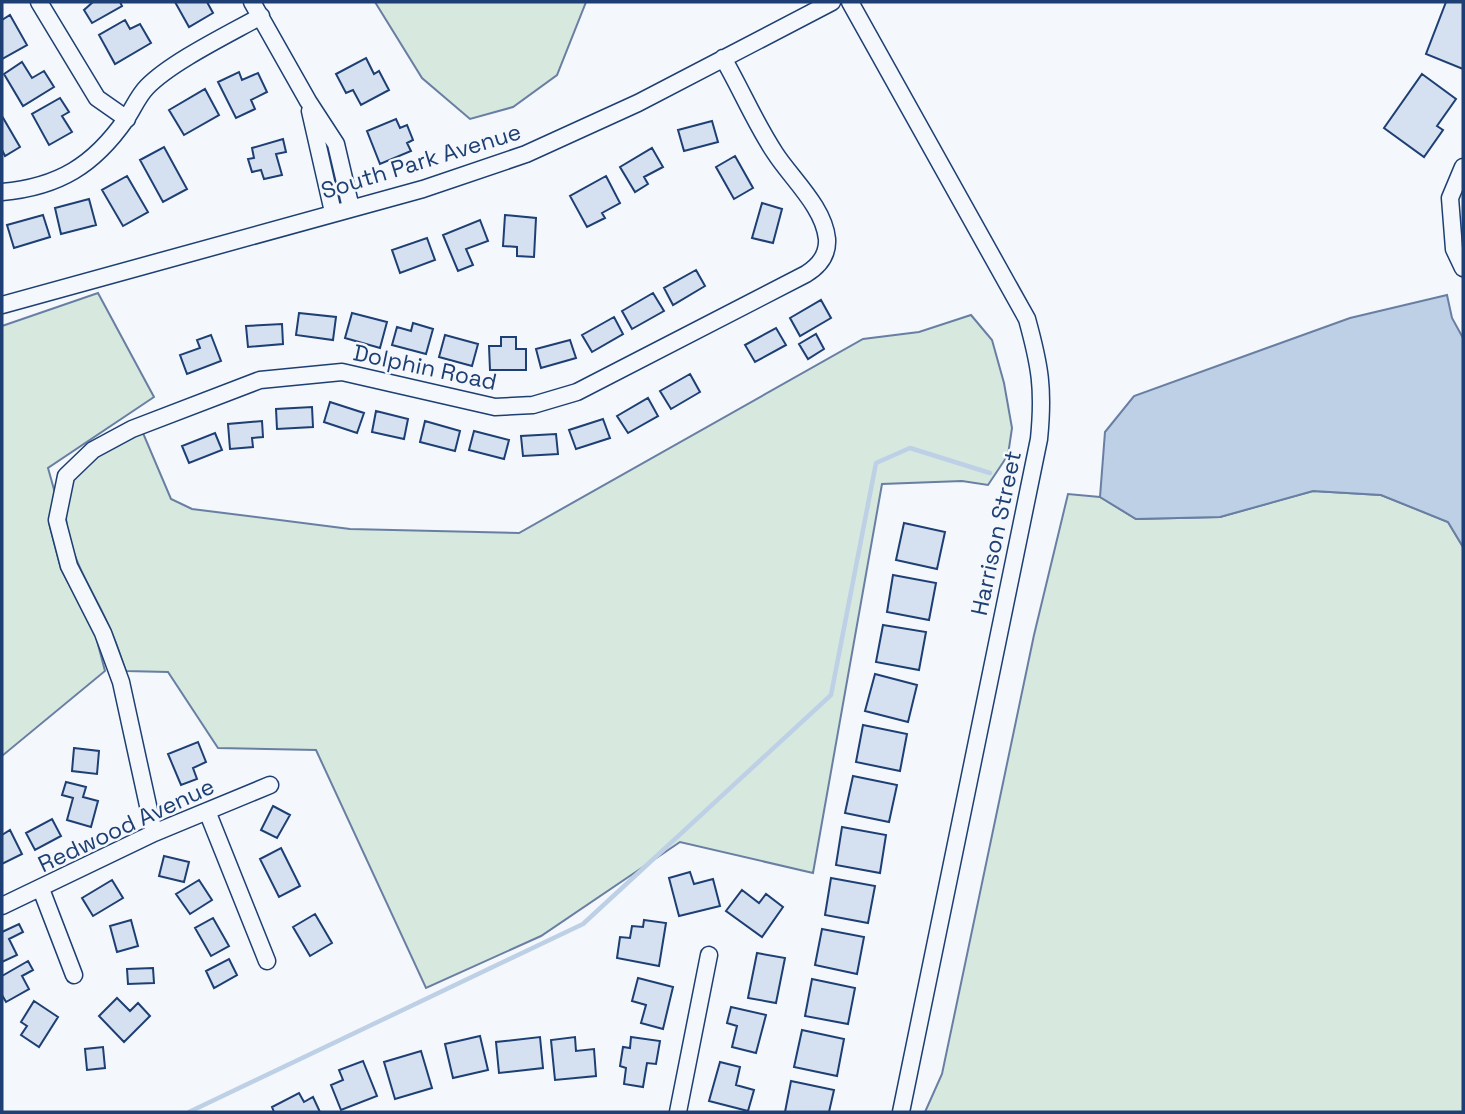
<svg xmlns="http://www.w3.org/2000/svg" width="1465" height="1114" viewBox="0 0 1465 1114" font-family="'Space Grotesk',sans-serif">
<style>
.green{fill:#d7e8df;stroke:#687fa3;stroke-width:2}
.water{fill:#bed0e5;stroke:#687fa3;stroke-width:2}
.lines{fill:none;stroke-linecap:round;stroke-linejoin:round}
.stream{stroke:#bed0e5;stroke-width:4.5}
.building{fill:#d5e0f0;stroke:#1d3f73;stroke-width:2}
.minor-casing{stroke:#1d3f73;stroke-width:19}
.minor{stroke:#f4f7fb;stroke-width:16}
.labels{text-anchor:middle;stroke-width:5;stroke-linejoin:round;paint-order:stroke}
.street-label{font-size:23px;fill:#1d3f73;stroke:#f4f7fb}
</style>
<rect width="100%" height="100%" fill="#f4f7fb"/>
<path class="green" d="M 375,2 L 586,2 L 557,75 L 513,107 L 470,119 L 422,78 Z
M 98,293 L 154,397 L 48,468 L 55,493 L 49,523 L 61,569 L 95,633 L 105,671 L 2,756 L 2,326 Z
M 971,315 L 992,340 L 1004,383 L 1012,428 L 1008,455 L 988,485 L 962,481 L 882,484 L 813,873 L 680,842 L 541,936 L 426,988 L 316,750 L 218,748 L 168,672 L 126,671 C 121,658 117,644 111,631 C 92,584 49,534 73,481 C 83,460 123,441 143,433 L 171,499 L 192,509 L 350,529 L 519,533 L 863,339 L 919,332 Z
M 1313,491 L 1381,495 L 1448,522 L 1463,547 L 1463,1112 L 925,1112 L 942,1074 L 1034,635 L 1068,494 L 1100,497 L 1136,519 L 1220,517 Z"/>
<path class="water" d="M 1447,295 L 1452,318 L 1463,338 L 1463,547 L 1448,522 L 1381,495 L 1313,491 L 1220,517 L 1136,519 L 1100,497 L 1105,432 L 1134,396 L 1350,318 Z"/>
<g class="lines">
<path class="stream" d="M 189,1112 L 583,924 L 831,695 L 876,463 L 910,448 L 990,473"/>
</g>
<path class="building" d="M 93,2 L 120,2 L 122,6 L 92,23 L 84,10 Z
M 175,2 L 207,2 L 213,13 L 189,27 Z
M 1446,2 L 1463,2 L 1463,69 L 1426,54 Z
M 10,15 L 27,45 L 2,59 L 2,20 Z
M 125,20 L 130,29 L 140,24 L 151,43 L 115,64 L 99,35 Z
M 366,58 L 374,74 L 379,71 L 389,90 L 361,105 L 353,90 L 346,93 L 336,74 Z
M 22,62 L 32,78 L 44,71 L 54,87 L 23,106 L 4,74 Z
M 239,72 L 242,80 L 258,73 L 267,92 L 251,100 L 255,109 L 236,118 L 218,82 Z
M 1422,74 L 1456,99 L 1437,126 L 1443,130 L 1424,157 L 1384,128 Z
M 205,89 L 219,115 L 184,135 L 169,110 Z
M 60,98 L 69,112 L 62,116 L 72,132 L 49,145 L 32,114 Z
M 2,116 L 20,147 L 5,156 L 2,150 Z
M 396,119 L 400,128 L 407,125 L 413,140 L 407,143 L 411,151 L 380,164 L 367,131 Z
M 712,121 L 718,142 L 684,151 L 678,130 Z
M 283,139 L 286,152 L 276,154 L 282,175 L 264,179 L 261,170 L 252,172 L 248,159 L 254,158 L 252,148 Z
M 164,147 L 187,189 L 163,202 L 140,160 Z
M 652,148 L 663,167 L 644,177 L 648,184 L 635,192 L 620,167 Z
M 735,156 L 753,188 L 734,199 L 716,167 Z
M 127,176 L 148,212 L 123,226 L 102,190 Z
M 606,176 L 620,203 L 602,213 L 605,218 L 587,227 L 570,196 Z
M 89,199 L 96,225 L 61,234 L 55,208 Z
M 762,203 L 782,209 L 773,243 L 752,238 Z
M 43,215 L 50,237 L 14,248 L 7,225 Z
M 505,215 L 536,218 L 534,257 L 517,256 L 517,247 L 503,246 Z
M 480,220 L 488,241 L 466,249 L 473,265 L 458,271 L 443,235 Z
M 427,238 L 435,260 L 400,273 L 392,250 Z
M 696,270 L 705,286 L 673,305 L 664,288 Z
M 653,293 L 664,311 L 632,329 L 622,311 Z
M 821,300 L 831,318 L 800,336 L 790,318 Z
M 299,313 L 336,317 L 333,340 L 296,335 Z
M 352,313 L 387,322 L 380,348 L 345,338 Z
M 614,317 L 623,334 L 592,352 L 582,335 Z
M 413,323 L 433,329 L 426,354 L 392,345 L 397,327 L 411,331 Z
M 282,324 L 283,344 L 248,347 L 246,326 Z
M 776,328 L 786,345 L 755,362 L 745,345 Z
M 816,334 L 824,349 L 808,359 L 799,344 Z
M 211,335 L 221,361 L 187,374 L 180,355 L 200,348 L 197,340 Z
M 445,335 L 478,344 L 472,366 L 439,357 Z
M 501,337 L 516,337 L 516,349 L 526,349 L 526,370 L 490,370 L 489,346 L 501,346 Z
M 570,340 L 576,358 L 541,368 L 536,349 Z
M 690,374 L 700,392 L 671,409 L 660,391 Z
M 648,398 L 658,416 L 628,433 L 617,416 Z
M 330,402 L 364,413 L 357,433 L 324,422 Z
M 312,407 L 313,427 L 277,429 L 276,409 Z
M 376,411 L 408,419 L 404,439 L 372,432 Z
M 603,419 L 610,438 L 576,449 L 569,430 Z
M 262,421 L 263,437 L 252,438 L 253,447 L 230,449 L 228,424 Z
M 425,421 L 460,431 L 455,451 L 420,442 Z
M 474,431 L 509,440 L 504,459 L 469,450 Z
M 215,433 L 222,450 L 189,463 L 182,446 Z
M 556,434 L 558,454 L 523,456 L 521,436 Z
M 904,523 L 945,532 L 937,569 L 896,560 Z
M 893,575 L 936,583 L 929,620 L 887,612 Z
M 883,625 L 926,632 L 919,670 L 876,662 Z
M 875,674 L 917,685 L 908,722 L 865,711 Z
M 863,725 L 907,734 L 900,771 L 856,762 Z
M 198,742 L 206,762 L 193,768 L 197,779 L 181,785 L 168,754 Z
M 74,748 L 99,751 L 97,774 L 72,771 Z
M 853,776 L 897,785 L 889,822 L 845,813 Z
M 66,782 L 86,787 L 83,797 L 98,801 L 91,827 L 67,820 L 73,798 L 62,795 Z
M 273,806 L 290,815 L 277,838 L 261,830 Z
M 52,819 L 61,836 L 35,850 L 26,833 Z
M 842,827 L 886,835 L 880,873 L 836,865 Z
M 10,830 L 22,854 L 2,864 L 2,835 Z
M 281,848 L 300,886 L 279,897 L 260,859 Z
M 164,856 L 189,862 L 184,882 L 159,876 Z
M 690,872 L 694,884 L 713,879 L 720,906 L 679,916 L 669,878 Z
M 831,878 L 875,886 L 868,923 L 825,915 Z
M 112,880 L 123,898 L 93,916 L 82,898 Z
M 199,880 L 212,900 L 190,914 L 176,894 Z
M 742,890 L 759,903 L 766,894 L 783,907 L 762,937 L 726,911 Z
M 315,914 L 332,943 L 310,956 L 293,927 Z
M 213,918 L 229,946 L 211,956 L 195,928 Z
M 131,920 L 138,946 L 117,952 L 110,926 Z
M 644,920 L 666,923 L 659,966 L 617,958 L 620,937 L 630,938 L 632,926 L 643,927 Z
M 19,924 L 23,932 L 9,939 L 17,955 L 2,962 L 2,932 Z
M 822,929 L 864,937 L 857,974 L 815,965 Z
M 757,953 L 785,958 L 776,1003 L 748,998 Z
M 229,959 L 237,975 L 214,988 L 206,971 Z
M 28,961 L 33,970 L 22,976 L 29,989 L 6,1002 L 2,995 L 2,976 Z
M 153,968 L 154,983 L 128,984 L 127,969 Z
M 638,978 L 673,987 L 663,1029 L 641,1023 L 646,1005 L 632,1001 Z
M 812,979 L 855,988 L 848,1024 L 805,1016 Z
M 117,998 L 130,1011 L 138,1003 L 150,1016 L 124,1042 L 99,1016 Z
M 34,1001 L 58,1017 L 39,1047 L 21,1035 L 27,1026 L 21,1022 Z
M 731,1007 L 766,1015 L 756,1053 L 732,1047 L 737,1026 L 727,1023 Z
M 802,1030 L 844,1039 L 837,1076 L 794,1067 Z
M 480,1036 L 488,1070 L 453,1078 L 445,1044 Z
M 540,1037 L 543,1068 L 499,1073 L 496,1042 Z
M 575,1037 L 576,1051 L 594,1049 L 596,1076 L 555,1080 L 551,1040 Z
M 631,1037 L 660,1041 L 656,1064 L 647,1063 L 643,1087 L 624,1084 L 626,1068 L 620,1066 L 623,1047 L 630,1048 Z
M 103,1047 L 105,1068 L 87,1070 L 85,1049 Z
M 421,1051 L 432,1088 L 395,1099 L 384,1062 Z
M 363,1061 L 377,1096 L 341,1110 L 331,1085 L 343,1080 L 339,1070 Z
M 720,1062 L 740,1067 L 736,1085 L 754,1090 L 748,1111 L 709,1101 Z
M 791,1081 L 834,1090 L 829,1112 L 785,1112 Z
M 299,1093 L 304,1102 L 313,1097 L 320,1112 L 274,1112 L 272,1107 Z"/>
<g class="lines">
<g class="minor-casing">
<path id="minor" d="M 39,2 L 97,98 L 127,119
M 252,2 L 308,101 L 336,144 L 351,208
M 850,2 L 1027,319 C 1040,366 1044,389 1039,439 L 901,1112
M 310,111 L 333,212
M 1463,167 L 1450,198 L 1454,249 L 1463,268
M 2,192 C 59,187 94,165 126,119 C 133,109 138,96 147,87 C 171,62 229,34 261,16
M 2,305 L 423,189 L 526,154 L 638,103 L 832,2
M 207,811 L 267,961
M 154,833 L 121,682 L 103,633 L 69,566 L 57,520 L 66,476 L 93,450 L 132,429 L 260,380 L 342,372 L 495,407 L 533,405 L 577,392 L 806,274 C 819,266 828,255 827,239 C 824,207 791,178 775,153 C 755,123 741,89 723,58
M 41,889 L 74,975
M 2,906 L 154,833 L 270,785
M 678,1112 L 709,955"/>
</g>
<use href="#minor" class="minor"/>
</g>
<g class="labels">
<g class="street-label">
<text transform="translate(421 161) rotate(-17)" y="8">South Park Avenue</text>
<text transform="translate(425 367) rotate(12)" y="8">Dolphin Road</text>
<text transform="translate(996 533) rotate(-78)" y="8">Harrison Street</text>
<text transform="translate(126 825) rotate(-25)" y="8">Redwood Avenue</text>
</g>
</g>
<rect width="1465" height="1114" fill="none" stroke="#1d3f73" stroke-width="7"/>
</svg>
